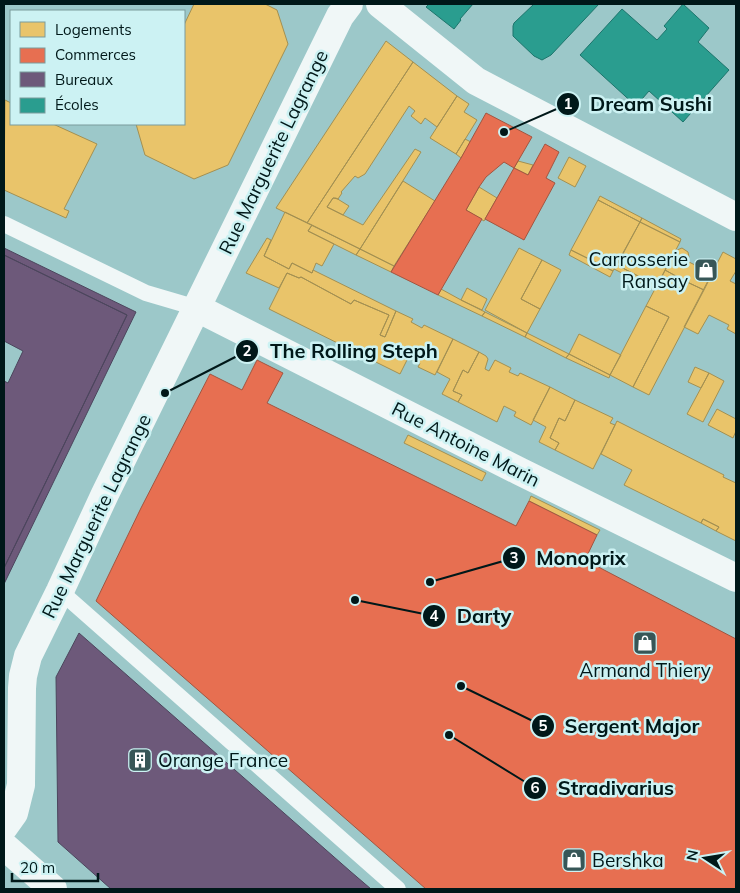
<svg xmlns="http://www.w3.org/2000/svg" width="740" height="893" viewBox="0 0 740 893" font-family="Mulish,sans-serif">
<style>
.homes{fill:#e9c46a;stroke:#a39052}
.shops{fill:#e76f51;stroke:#a25540}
.offices{fill:#6d597a;stroke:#4c465d}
.schools{fill:#2a9d8f;stroke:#1d756c}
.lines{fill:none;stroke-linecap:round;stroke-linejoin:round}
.service{stroke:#f0f7f7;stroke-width:16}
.minor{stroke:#f0f7f7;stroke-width:28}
.tertiary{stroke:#f0f7f7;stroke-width:28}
.labels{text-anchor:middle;stroke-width:5;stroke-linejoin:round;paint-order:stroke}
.street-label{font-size:19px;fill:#001819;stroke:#ccf2f3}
.poi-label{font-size:19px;fill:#001819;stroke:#ccf2f3;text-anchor:start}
.leader{fill:none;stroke:#001819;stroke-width:2}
.callout-dot{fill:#001819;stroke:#ccf2f3;stroke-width:2}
.mark-label{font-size:15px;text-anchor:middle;font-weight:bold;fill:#fff}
.callout-label{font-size:20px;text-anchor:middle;font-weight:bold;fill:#001819;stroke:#ccf2f3;stroke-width:5;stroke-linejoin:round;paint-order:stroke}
</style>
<rect width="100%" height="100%" fill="#9cc8c9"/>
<path class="homes" d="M 194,4 L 265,4 L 277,10 L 288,44 L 228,165 L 194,179 L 145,155 L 136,124 L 184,124 L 184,25 Z
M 386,41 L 413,62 L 307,223 L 276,208 Z
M 413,62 L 457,96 L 437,127 L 425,118 L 421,124 L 411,116 L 415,111 L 409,106 L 365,174 L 358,178 L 355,176 L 341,192 L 342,193 L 338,199 L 333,198 L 327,207 L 363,225 L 415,149 L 421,152 L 360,249 L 307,223 Z
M 457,96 L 469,104 L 464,112 L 477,120 L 456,154 L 430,138 Z
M 5,100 L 11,103 L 11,124 L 53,124 L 97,144 L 64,209 L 69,211 L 66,218 L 4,190 Z
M 465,139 L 471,142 L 461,158 L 456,154 Z
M 569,157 L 586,166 L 575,187 L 558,178 Z
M 518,161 L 533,165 L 528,175 L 514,168 Z
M 403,181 L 435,201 L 394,266 L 360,249 Z
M 479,187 L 497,198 L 484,221 L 466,210 Z
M 600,196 L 642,218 L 640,222 L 598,200 Z
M 333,198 L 336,198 L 349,206 L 343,215 L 327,207 Z
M 598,200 L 640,222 L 613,271 L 571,250 Z
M 285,212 L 312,225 L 308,231 L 334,244 L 322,266 L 316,263 L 312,273 L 292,263 L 289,269 L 264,256 Z
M 642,218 L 681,239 L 680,242 L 640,222 Z
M 640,222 L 680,242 L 657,286 L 617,265 Z
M 312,225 L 360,249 L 356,255 L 308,231 Z
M 267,238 L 271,240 L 264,256 L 289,269 L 292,263 L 312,273 L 313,270 L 396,311 L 385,337 L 380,335 L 389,315 L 354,300 L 351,304 L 301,277 L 299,278 L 287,273 L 279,288 L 246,273 Z
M 519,248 L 542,260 L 521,299 L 540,309 L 527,333 L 485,310 Z
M 682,248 L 688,252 L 689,257 L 687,261 L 699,267 L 702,263 L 714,270 L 704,290 L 687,282 L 684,287 L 680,284 L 683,280 L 665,270 L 676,249 L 677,250 Z
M 360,249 L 394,266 L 391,272 L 356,255 Z
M 571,250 L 613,271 L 610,277 L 569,255 Z
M 723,252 L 736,259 L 736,271 L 730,281 L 736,284 L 736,334 L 727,329 L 729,325 L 709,315 L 698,334 L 684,327 Z
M 542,260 L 561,270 L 540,309 L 521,299 Z
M 617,265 L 657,286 L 655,290 L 614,269 Z
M 665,270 L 683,280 L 680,284 L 684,287 L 687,282 L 704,290 L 649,395 L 633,387 L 669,317 L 646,306 Z
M 287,273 L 299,278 L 301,277 L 351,304 L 354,300 L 389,315 L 380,335 L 385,337 L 396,311 L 413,319 L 411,322 L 422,328 L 424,325 L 453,339 L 435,375 L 418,367 L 420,363 L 408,358 L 400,374 L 269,309 Z
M 467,288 L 487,299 L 482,310 L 461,300 Z
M 441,289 L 461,300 L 485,312 L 482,316 L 438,295 Z
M 646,306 L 669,317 L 633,387 L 610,375 Z
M 485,312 L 527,333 L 525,337 L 482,316 Z
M 527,333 L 569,354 L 566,358 L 525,337 Z
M 579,334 L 621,355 L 610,375 L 569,354 Z
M 453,339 L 479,352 L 468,373 L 463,370 L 453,391 L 462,395 L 458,402 L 442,394 L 450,379 L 437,372 Z
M 479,352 L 486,356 L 488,359 L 485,369 L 489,371 L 495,360 L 511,368 L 509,372 L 518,376 L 520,373 L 550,387 L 531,425 L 514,416 L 516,412 L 504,406 L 497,422 L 458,402 L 462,395 L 453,391 L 463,370 L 468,373 Z
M 569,354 L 610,375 L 609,378 L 566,358 Z
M 695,367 L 709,373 L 701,388 L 688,382 Z
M 709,373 L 724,381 L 703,422 L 687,414 Z
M 550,387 L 575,400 L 565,421 L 559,418 L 550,438 L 559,443 L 555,450 L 539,442 L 546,427 L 533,420 Z
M 575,400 L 613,418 L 610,423 L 615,425 L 593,469 L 555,450 L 559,443 L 550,438 L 559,418 L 565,421 Z
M 717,409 L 736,419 L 736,431 L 733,438 L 708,425 Z
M 617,421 L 724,475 L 723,477 L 736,483 L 736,541 L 716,531 L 719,527 L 703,519 L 701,523 L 624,485 L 632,470 L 601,454 Z
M 408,435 L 486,473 L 482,481 L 404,443 Z
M 531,496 L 600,530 L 597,535 L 529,501 Z
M 703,519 L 719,527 L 716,531 L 701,523 Z"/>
<path class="shops" d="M 486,113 L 532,137 L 514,168 L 504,162 L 486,177 L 479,187 L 466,210 L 482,219 L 438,295 L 391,272 L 461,158 Z
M 545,144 L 559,152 L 546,178 L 555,183 L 524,240 L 485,219 L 514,168 L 528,175 Z
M 257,360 L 283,373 L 267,403 L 516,526 L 529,501 L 597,535 L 585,560 L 736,639 L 736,889 L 426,889 L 96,601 L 141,508 L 210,374 L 242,390 Z"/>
<path class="offices" d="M 4,248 L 136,312 L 4,584 L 4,568 L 127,315 L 4,255 Z
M 4,255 L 127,315 L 4,568 L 4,381 L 8,383 L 23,351 L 4,341 Z
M 79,633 L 350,871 L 371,889 L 111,889 L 58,842 L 56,677 Z"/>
<path class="schools" d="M 429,4 L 473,4 L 460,19 L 461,20 L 454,29 L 426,7 Z
M 534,4 L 599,4 L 551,55 L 542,60 L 534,56 L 513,36 L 513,26 L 514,23 Z
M 683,4 L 709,28 L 698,42 L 729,70 L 683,122 L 649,91 L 636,106 L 580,55 L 622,9 L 657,40 L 667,29 L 664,26 Z"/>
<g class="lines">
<path class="service" d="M 4,224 L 146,293 L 197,308
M 60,591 L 398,889"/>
<path class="minor" d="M 197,308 L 519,471 L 736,578
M 4,827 L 14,813 L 21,785 L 22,688 L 23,676 L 28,656 L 60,591 L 105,494 L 340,16 L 349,4
M 4,846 L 53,889"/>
<path class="tertiary" d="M 380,4 L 476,81 L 736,217"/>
</g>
<defs>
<g id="shop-square" transform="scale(1.25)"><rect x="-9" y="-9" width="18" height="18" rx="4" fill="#375657" stroke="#ccf2f3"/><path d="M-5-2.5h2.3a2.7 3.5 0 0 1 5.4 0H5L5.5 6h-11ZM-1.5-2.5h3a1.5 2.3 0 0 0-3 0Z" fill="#fff"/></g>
<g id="building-square" transform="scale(1.25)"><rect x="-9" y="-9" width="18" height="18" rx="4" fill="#375657" stroke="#ccf2f3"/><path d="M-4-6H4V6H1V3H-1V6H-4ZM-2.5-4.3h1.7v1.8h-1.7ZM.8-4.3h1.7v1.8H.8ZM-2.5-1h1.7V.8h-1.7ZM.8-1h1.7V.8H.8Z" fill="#fff"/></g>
</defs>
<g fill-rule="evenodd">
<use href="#shop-square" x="706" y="270"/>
<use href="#shop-square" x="645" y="643"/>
<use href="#building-square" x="140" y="760"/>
<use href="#shop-square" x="574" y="860"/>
</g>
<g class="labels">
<g class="street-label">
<text transform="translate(273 152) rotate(-64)" y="7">Rue Marguerite Lagrange</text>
<text transform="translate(466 444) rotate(27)" y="7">Rue Antoine Marin</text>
<text transform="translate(96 516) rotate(-64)" y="7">Rue Marguerite Lagrange</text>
</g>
<g class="poi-label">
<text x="688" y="266" text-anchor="end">Carrosserie<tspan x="688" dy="22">Ransay</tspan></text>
<text x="645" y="677" text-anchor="middle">Armand Thiery</text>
<text x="158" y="767">Orange France</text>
<text x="592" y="867">Bershka</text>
</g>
</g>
<path class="leader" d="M504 132L568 104M165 393L247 351M430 582L514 558M355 600L434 616M461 686L543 726M449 735L535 788"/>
<g class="callout-dot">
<circle cx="504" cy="132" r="5"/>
<circle cx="165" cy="393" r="5"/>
<circle cx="430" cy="582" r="5"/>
<circle cx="355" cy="600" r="5"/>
<circle cx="461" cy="686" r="5"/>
<circle cx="449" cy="735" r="5"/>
<circle cx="568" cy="104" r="12"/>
<circle cx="247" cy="351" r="12"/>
<circle cx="514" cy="558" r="12"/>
<circle cx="434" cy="616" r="12"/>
<circle cx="543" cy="726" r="12"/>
<circle cx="535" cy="788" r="12"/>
</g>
<g class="mark-label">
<text x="568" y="109">1</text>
<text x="247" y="356">2</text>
<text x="514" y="563">3</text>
<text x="434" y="621">4</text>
<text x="543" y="731">5</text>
<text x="535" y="793">6</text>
</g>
<g class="callout-label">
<text x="651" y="111">Dream Sushi</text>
<text x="354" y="358">The Rolling Steph</text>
<text x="581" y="565">Monoprix</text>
<text x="484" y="623">Darty</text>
<text x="632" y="733">Sergent Major</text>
<text x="616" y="795">Stradivarius</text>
</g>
<rect width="740" height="893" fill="none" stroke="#001819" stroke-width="10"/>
<rect x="10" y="10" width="175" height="115" fill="#ccf2f3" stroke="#7a9b9c"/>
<rect x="20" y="22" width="25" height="15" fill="#e9c46a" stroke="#7a9b9c"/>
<text x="55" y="35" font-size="15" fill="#001819">Logements</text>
<rect x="20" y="48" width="25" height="15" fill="#e76f51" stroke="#7a9b9c"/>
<text x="55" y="60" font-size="15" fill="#001819">Commerces</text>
<rect x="20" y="72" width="25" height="15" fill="#6d597a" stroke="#7a9b9c"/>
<text x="55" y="85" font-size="15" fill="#001819">Bureaux</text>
<rect x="20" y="98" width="25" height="15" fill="#2a9d8f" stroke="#7a9b9c"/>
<text x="55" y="110" font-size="15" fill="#001819">Écoles</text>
<g transform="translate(705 858) rotate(282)" stroke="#ccf2f3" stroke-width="4" paint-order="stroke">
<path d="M0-4L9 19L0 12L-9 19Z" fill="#001819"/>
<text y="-8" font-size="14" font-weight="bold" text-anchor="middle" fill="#001819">N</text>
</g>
<path d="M12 873v8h86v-8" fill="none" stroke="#001819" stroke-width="2.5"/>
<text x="20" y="873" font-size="15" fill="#001819" stroke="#ccf2f3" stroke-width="4" paint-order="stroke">20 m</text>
</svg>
